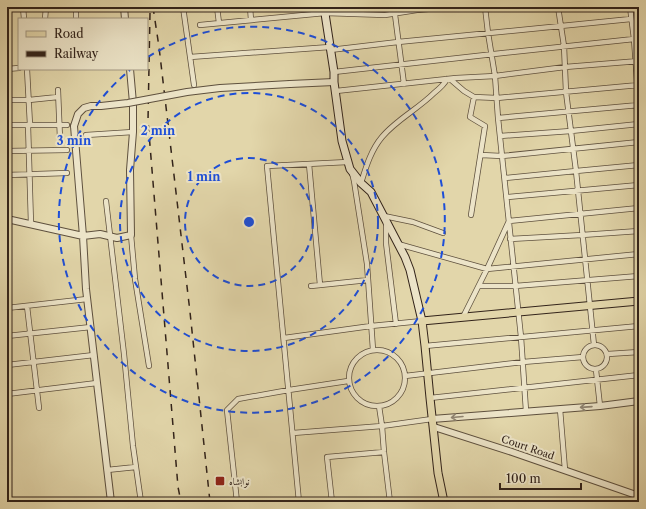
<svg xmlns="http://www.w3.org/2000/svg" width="646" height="509" viewBox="0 0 646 509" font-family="'Libre Caslon Text',Amiri,serif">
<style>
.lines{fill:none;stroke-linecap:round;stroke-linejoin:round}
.minor-casing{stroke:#5e503e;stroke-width:6}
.tertiary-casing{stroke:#5e503e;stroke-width:8}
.secondary-casing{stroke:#32231a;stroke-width:9}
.primary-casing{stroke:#32231a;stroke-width:9}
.minor{stroke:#ece4c8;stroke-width:4.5}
.tertiary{stroke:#ece4c8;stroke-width:6}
.secondary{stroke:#ece4c8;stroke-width:7}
.primary{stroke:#e2d6aa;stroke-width:7}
.rail{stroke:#32231a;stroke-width:1.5;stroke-dasharray:7 7;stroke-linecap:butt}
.tertiary-bridge-casing{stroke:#5e503e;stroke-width:8;stroke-linecap:butt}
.tertiary-bridge{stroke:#ece4c8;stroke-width:6}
.oneway{stroke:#8f8471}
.ring{fill:none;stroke:#1d4ed8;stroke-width:2;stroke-dasharray:7 5}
.poi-dot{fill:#8f2418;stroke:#ece4c8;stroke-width:1.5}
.labels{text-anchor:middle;stroke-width:4;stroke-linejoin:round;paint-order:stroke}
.street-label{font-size:10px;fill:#32231a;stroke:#ece4c8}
.poi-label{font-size:10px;fill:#32231a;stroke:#ece4c8;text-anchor:start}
.centre{fill:#1d4ed8;stroke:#ece4c8;stroke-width:2}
.ring-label{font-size:12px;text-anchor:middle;font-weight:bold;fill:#1d4ed8;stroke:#ece4c8;stroke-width:4;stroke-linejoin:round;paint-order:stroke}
</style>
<rect width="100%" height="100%" fill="#e2d6aa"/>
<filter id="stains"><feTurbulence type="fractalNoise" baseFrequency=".005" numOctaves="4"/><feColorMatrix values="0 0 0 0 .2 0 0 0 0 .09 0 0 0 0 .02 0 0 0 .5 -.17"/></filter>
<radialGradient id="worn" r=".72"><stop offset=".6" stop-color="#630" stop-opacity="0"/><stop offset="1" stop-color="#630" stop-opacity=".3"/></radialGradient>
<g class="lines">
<g class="minor-casing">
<path id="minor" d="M 23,7 L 24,19
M 76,7 L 76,19
M 183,7 L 194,85
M 217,7 L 219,23
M 250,7 L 251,20
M 394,7 L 404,84
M 485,7 L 488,33 L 495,76 L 498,118 L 521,337 L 526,411
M 558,7 L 564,46 L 566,92 L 576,171 L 594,345
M 630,7 L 634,39 L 639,109
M 558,9 L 575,7
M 45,19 L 46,7
M 200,25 L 325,13 L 385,15 L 417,10 L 452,7
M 330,50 L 398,42 L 631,19
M 190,57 L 330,47
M 7,69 L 19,68
M 27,69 L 30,125
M 334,72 L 494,54 L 634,39
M 450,79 L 464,91 L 474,97 L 497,98 L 639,85
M 58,90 L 60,139
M 336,91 L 456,78 L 495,76 L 565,67 L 639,61
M 7,100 L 29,100 L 58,97
M 498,118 L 639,105
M 7,125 L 67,125
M 28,125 L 31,224
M 86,135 L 133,132
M 500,136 L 571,131 L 639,124
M 7,151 L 67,150
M 481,155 L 502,156 L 639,142
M 309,164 L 320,285
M 352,173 L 354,181 L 367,264 L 373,350
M 7,175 L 67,173
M 505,178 L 576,171 L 639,165
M 361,183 C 366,167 371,150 382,137 C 396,120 418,109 434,93 C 439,89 444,85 447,79
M 507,197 L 639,185
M 106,201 L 124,354 L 133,446 L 141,502
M 471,215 L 485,126 L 470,117 L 474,97
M 384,216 L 413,222 L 443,233
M 386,223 L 386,243 L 396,324
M 131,235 L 135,279 L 149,366
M 510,239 L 582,235 L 639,231
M 398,244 L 487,269 L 639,254
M 311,286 L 368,280
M 479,286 L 515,286 L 639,276
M 27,306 L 39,408
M 7,308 L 87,299
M 463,317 L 487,269 L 509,221 L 639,208
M 7,336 L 91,327
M 284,338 L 371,326 L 422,321
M583 357a12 12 0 1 1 24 0a12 12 0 1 1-24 0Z
M 425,346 L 639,326
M349 378a28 28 0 1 1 56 0a28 28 0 1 1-56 0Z
M 608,354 L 639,352
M 7,365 L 94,355
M 596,370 L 600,406
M 405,376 L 523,362 L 583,357
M 7,394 L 97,383
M 430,398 L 639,375
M 379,406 L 382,426 L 384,452 L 390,502
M 560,409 L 565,470
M 293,433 L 382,426 L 432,419
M 107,470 L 136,467
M 237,502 L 227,410 L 238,399 L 289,390 L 348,381
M 299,502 L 267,166 L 348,162
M 332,502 L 327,457 L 384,452"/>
</g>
<g class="tertiary-casing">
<path id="tertiary" d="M 124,7 L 125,19
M 325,13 L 346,7
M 290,84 L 334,82
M 74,126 L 83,236 L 86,289 L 111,502
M 7,219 L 83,236 L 100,234 L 117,238 L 131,235 L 130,170 L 133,132 L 133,103 L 130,69
M 432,419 L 600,406 L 639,401
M 434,427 L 512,452 L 639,496"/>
</g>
<g class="secondary-casing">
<path id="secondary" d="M 324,7 L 334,72 L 334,82 L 342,141 L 350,169 L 361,183 L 371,192 L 405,257 L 410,270 L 422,321"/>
</g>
<g class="primary-casing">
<path id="primary" d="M 444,502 L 438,473 L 430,398 L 425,346 L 422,321 L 639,301"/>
</g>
<use href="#minor" class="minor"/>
<use href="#tertiary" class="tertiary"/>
<use href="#secondary" class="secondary"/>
<use href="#primary" class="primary"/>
<path class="rail" d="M 153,7 L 159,47 L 190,312 L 210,502
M 150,13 L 148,121 L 178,487 L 181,502"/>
<g class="tertiary-bridge-casing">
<path id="tertiary-bridge" d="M 74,126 L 78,114 L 84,108 L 91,106 L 101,106 L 128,103 L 187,92 L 220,88 L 290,84"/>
</g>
<use href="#tertiary-bridge" class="tertiary-bridge"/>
</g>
<defs><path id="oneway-shaft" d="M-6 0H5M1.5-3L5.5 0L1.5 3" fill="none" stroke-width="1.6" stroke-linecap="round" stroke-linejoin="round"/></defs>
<g class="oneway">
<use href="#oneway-shaft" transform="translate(586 407) rotate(176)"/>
<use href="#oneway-shaft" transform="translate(457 417) rotate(175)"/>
</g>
<g class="ring">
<circle cx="249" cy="222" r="64"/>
<circle cx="249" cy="222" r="129"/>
<path d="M148 57A193 193 0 1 1 130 70"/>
</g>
<rect class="poi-dot" x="215" y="476" width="10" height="10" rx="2"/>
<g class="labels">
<g class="street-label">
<text transform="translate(528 447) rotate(19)" y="4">Court Road</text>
</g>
<g class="poi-label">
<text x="229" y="485">نوابشاہ</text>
</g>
</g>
<circle cx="249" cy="222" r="6" class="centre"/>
<g class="ring-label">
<text x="158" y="135">2 min</text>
<text x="74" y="145">3 min</text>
<text x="204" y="181">1 min</text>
</g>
<rect width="646" height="509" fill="none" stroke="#e2d6aa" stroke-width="24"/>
<rect x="8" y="8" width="630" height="493" fill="none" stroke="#32231a" stroke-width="2"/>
<rect x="12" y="12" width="622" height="485" fill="none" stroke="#32231a"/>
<rect x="18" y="18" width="130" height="52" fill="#ece4c8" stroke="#a29782"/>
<rect x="26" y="31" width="20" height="6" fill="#e2d6aa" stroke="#a29782"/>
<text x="54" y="38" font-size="12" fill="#32231a">Road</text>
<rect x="26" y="51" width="20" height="6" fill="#32231a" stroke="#a29782"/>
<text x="54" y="58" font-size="12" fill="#32231a">Railway</text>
<path d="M500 483v6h81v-6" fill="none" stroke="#32231a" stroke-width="2"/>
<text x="506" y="483" font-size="12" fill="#32231a" stroke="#ece4c8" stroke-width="3" paint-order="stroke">100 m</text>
<rect width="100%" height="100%" filter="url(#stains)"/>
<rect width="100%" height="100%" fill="url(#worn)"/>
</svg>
